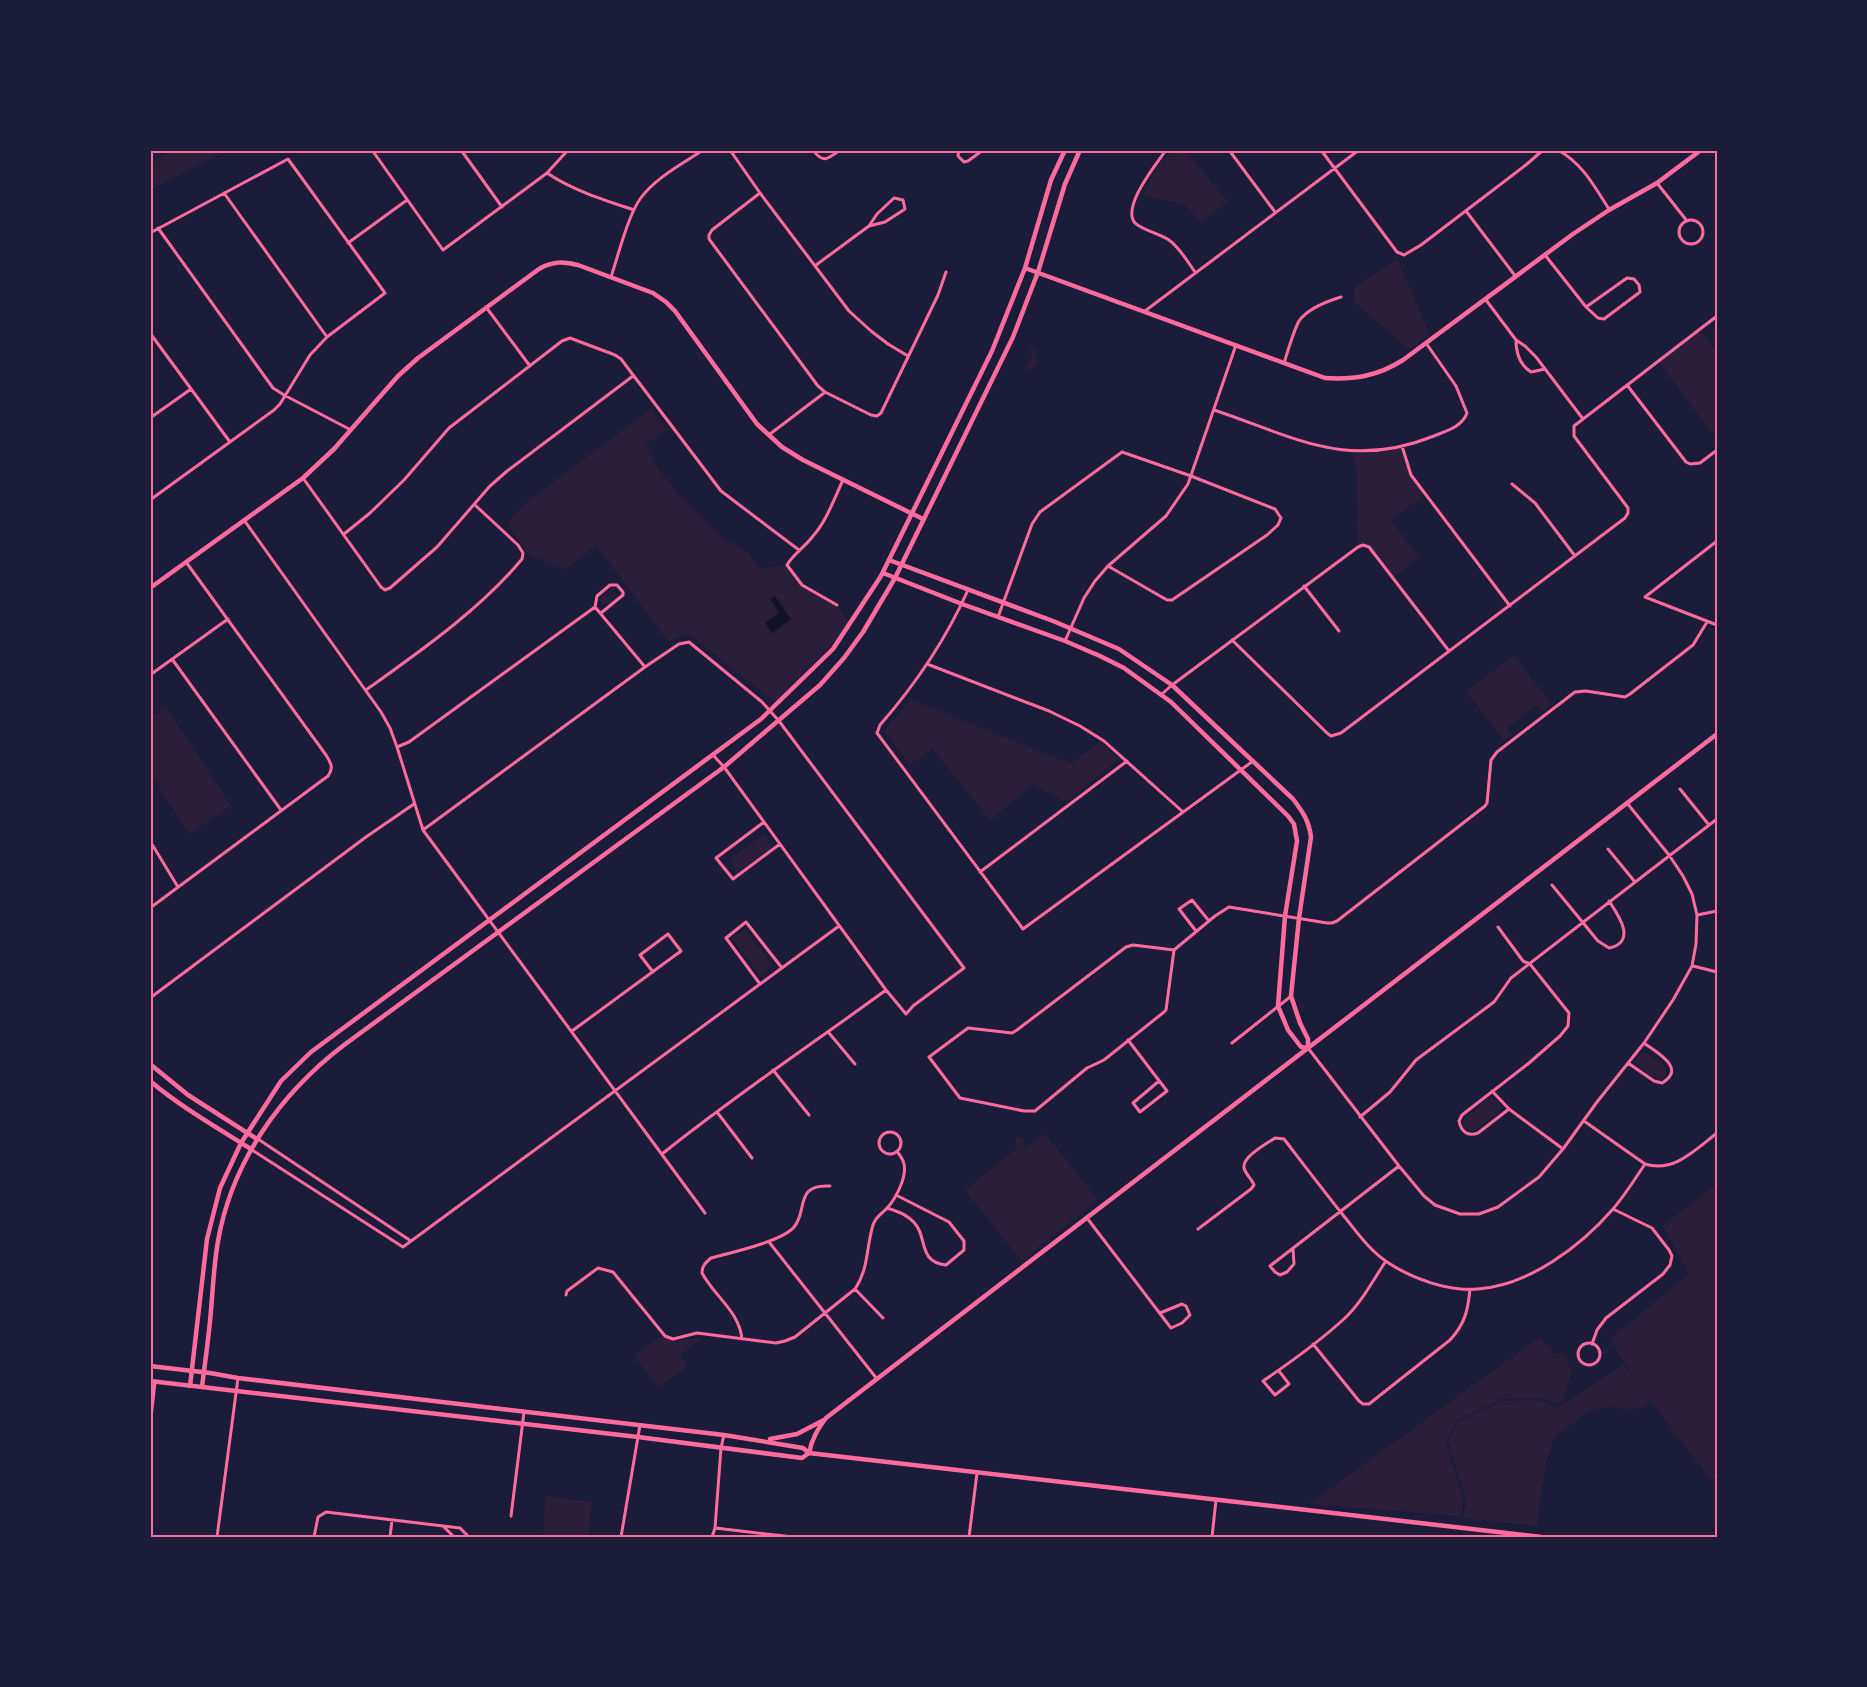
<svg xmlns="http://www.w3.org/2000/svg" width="1867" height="1687" viewBox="0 0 1867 1687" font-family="Cabin,sans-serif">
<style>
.green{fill:#2a1e3b}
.water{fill:#12122b}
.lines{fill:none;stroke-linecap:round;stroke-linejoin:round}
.minor{stroke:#ff6b9d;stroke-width:3}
.tertiary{stroke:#ff6b9d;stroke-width:4.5}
.secondary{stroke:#ff6b9d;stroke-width:4.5}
.neatline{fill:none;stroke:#ff6b9d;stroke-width:2}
</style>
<rect width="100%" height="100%" fill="#1b1b3a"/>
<path class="green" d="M 171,150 L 228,150 L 150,190 L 150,163 Z
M 1172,150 L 1185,150 L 1228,202 L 1201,222 L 1185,205 L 1143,195 L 1157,167 Z
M 1397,259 L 1430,334 L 1410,350 L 1354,302 L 1354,287 Z
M 1700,330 L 1717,352 L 1717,439 L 1658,361 Z
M 1030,348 L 1038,351 L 1035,357 L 1040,362 L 1029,372 L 1025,366 L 1034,355 L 1029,351 Z
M 651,409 L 667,430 L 645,445 L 657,467 L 680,496 L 726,541 L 747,552 L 761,569 L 787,565 L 803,585 L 837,605 L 851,625 L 775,702 L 692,636 C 682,633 677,636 669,642 L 596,545 L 565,570 L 529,555 L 508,525 L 515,513 L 535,496 Z
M 1402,446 L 1407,465 L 1424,495 L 1391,521 L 1419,557 L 1393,578 L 1369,547 L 1363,545 L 1358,547 L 1356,467 L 1352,451 L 1376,451 Z
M 610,591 L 616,593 L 616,597 L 606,605 L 602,605 L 599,601 L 600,598 Z
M 1514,655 L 1552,705 L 1543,711 L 1537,705 L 1507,728 L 1512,735 L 1504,741 L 1466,691 Z
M 911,699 L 1071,764 L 1099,742 L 1119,759 L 1066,802 L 1033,785 L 990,820 L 932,748 L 910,765 L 884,731 Z
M 166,707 L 231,806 L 189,834 L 150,774 L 150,719 Z
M 765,834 L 773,847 L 736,872 L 730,858 Z
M 745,930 L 773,965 L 760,976 L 732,938 Z
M 1648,1053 L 1666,1068 L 1666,1073 L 1662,1078 C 1653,1079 1638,1069 1636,1060 L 1641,1054 Z
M 1491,1098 L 1496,1099 L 1501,1105 L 1500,1111 L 1476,1130 L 1468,1130 L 1463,1125 L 1464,1118 Z
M 1045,1133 L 1098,1200 L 1022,1261 L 965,1190 L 1016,1149 L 1016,1138 L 1023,1138 L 1024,1150 Z
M 1717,1184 L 1717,1479 L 1709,1478 L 1651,1401 C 1635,1415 1627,1408 1608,1407 C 1596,1407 1584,1414 1575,1422 C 1569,1426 1561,1431 1556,1436 C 1545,1449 1540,1507 1537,1526 L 1463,1518 L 1466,1500 L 1448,1442 L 1457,1423 L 1503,1401 L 1538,1400 L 1558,1408 L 1623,1365 L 1631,1372 L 1610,1339 L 1689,1274 L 1663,1225 Z
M 661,1336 L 674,1341 L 704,1337 L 680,1355 L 688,1366 L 659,1387 L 634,1356 Z
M 1540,1337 L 1555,1354 L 1564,1354 L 1572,1371 L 1563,1401 L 1558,1404 L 1542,1398 L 1502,1399 L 1456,1421 L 1446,1441 L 1463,1500 L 1461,1516 L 1309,1504 Z
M 545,1496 L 592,1502 L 588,1537 L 543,1537 Z"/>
<path class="water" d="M 775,596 L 791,619 L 772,633 L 765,623 L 779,612 L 770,599 Z"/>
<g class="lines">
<path class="minor" d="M 372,150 L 443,250 L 547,173 L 568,150
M 461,150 L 502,207
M 730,150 L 760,193 L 849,311 L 871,331 L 888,344 L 908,356
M 813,150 C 823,164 828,159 840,150
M 959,150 L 958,156 L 964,162 L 968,161 L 983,150
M 1166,150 C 1157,163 1121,207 1135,223 C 1142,230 1160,234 1169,240 C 1180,248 1187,261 1195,272
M 1229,150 L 1275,212
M 1321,150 L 1397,252 L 1404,255 L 1421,245 L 1527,164 L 1543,150
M 1558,150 C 1583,164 1594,186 1609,209
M 547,173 C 574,191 604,200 634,210
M 1657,183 L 1687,221
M 224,193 L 327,337
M 760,193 L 712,230 L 709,235 L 709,239 L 818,386 L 825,392 L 871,415 L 877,416 L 881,413 L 938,295 L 946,272
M 1466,211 L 1516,277
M1679 232a12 12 0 1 1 24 0a12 12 0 1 1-24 0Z
M 158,228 L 273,388 L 284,395 L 351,430
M 150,233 L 288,159 L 385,293 L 327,337 L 310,355 L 280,404 L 274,410 L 150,500
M 348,243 L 407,200
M 1545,255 L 1586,307 L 1598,318 L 1604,319 L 1640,292 L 1639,285 L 1634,279 L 1627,278 L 1586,307
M 816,265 L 869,226 L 877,214 L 894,198 L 903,200 L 905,209 L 885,222 L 869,226
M 611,277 C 618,256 628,216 640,199 C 655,178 682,164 703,150
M 1486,300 L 1516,340 L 1525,346 L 1536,357 L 1583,419
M 486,307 L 530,366
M 1145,311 L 1359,150
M 150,333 L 230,442
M 1516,340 C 1516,352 1520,365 1531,372 L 1545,369
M 1284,363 C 1288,351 1293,332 1299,321 C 1308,308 1328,301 1341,297
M 1627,385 L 1686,462 L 1690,464 L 1700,463 L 1717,450
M 1214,410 C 1295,437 1347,471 1434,436 C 1446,431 1462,427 1467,413 L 1456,386 L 1426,343
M 150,418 L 191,389
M 770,434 L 824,393
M 1402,446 L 1411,475 L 1510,606
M 303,478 L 381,587 L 385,590 L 390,588 L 437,547 L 490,486 L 506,472 L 633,376
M 1512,484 L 1535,503 L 1575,556
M 244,520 L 381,712 L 390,728 L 397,747 L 423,830 L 705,1213
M 344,534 L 370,513 L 404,480 L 449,428 L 562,341 L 570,338 L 615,355 L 621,359 L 721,491 L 799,550
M 1717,541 L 1645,597 L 1717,625
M 1304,586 L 1339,631
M 968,590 C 946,639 915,685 880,725 L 877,733 L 1023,929 L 1253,761
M 837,605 L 802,585 L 787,565 C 793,554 805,547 813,536 C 827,520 834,499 843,480
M 595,607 L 597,596 L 610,585 L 617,585 L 623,592 L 623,595 L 601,613
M 998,617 L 1032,524 L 1040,512 L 1122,452 L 1191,476 L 1275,509 L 1281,518 L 1278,525 L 1267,535 L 1172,600 L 1167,600 L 1108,566
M 1232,640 L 1327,733 L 1331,736 L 1341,733 L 1625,518 L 1628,513 L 1628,508 L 1574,436 L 1574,426 L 1717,316
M 1065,641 L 1084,598 L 1095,581 L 1108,566 L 1166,516 L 1188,484 L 1236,345
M 172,659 L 281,810
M 927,664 L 1049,711 L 1080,726 L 1104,741 L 1183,812
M 150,675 L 228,619
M 366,690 C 419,652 481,609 522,559 L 523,553 L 518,545 L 475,505
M 1162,694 L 1172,685 L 1358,547 L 1363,545 L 1369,547 L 1449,651
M 397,747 L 409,742 L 595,607 L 645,667
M 1680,789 L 1709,825
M 764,822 L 716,858 L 733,879 L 780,844
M 423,830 L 645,667 L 679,644 L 689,642 L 762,702 L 779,721 L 964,968 L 913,1006 L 906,1014 L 886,990 L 724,767 L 713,755
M 150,841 L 178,887
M 1608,849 L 1635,882
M 980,872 L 1127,761
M 1552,885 L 1598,941 L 1609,948 C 1637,942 1619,916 1609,901
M 150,908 L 328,776 C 334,768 331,763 326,755 L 186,562
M 1697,915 L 1717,911
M 1498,927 L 1523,961 L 1530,964 L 1569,1013 L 1568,1026 L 1560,1036 L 1529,1063 L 1462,1115 L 1459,1121 C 1461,1131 1467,1137 1478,1133 L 1509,1109
M 1196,931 L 1179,909 L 1192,900 L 1209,921
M 1174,950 L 1133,945 L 1126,947 L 1017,1030 L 1012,1033 L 968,1028 L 929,1057 L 960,1098 L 1024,1111 L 1035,1111 L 1087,1068 L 1104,1060 L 1164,1012 L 1166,1010 L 1174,950 L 1215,916 L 1229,907 L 1327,923 L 1332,923 L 1337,921 L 1485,806 L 1487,803 L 1491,760 L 1497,752 L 1575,692 L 1586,691 L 1625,697 L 1630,694 L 1693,645 L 1707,622
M 1693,966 L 1717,972
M 760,984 L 726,938 L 746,922 L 782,968
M 150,998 L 366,837 L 414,804
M 572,1031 L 681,951 L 668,934 L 640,955 L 653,972
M 829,1033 L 855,1064
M 1128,1040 L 1167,1091 L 1140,1112 L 1133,1103 L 1159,1081
M 1232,1043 L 1290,997
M 1308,1048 L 1399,1166 L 1424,1196 L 1435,1205 L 1460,1214 L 1479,1214 L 1498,1207 L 1539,1177 L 1563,1149 L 1597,1102 L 1644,1043 L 1673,1000 L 1692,966 L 1696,944 L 1697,915 L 1692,894 L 1683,876 L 1669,855 L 1627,803
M 1628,1063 L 1654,1081 L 1662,1083 C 1687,1068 1657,1053 1644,1043
M 773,1070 L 809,1115
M 1492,1091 L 1509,1109 L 1563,1149
M 717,1112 L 752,1158
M 1360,1117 L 1390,1092 L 1416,1060 L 1494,1002 L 1511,978 L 1717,819
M 1584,1121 L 1645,1164 C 1674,1173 1695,1150 1717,1133
M879 1143a11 11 0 1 1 22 0a11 11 0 1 1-22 0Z
M 258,1139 L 411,1241
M 252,1150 L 403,1247 L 839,926
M 662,1154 C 734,1096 811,1045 886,990
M 887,1208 C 900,1212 913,1217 919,1230 C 926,1246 922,1262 946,1265 L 964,1250 L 964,1241 L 949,1222 L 896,1195
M 1087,1218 L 1171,1328 L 1182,1323 L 1190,1315 L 1186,1306 L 1182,1304 L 1160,1313
M 1198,1229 L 1251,1189 L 1254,1185 C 1252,1179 1246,1175 1244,1168 C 1242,1157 1266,1144 1275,1138 L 1284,1139 C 1304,1165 1323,1190 1343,1215 C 1357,1232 1369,1250 1387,1262 C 1411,1278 1448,1292 1478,1289 C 1529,1285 1580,1247 1613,1209 C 1625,1195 1635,1179 1645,1164
M 769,1242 L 877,1379
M 1293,1249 L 1294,1264 L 1287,1272 L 1280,1275 L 1275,1272 L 1270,1266 L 1399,1166
M 855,1289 L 883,1318
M 566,1295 L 567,1291 L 598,1268 L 613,1272 L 665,1336 L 673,1339 L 697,1333 L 776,1343 L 785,1341 L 795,1337 L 855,1289 C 869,1268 866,1248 873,1225 C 876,1216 882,1214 888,1207 C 896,1198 907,1177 904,1164 C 903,1159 900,1156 897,1151
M 742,1339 C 739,1311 715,1297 702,1273 C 702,1266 705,1263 711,1258 C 730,1253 783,1241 794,1227 C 808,1211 794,1184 830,1186
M1578 1354a11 11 0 1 1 22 0a11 11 0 1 1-22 0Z
M 1313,1344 L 1359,1401 L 1363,1404 L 1369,1404 L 1450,1340 C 1465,1324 1468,1310 1470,1289
M 1592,1344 L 1597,1330 L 1606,1318 L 1663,1274 L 1670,1265 L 1672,1256 L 1669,1250 L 1652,1228 L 1613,1209
M 1279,1371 L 1289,1384 L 1275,1395 L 1263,1381 C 1291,1362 1320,1341 1345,1318 C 1362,1302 1373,1280 1386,1261
M 150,1427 L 155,1382
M 511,1516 L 524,1412
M 444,1527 L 454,1537
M 715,1528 L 793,1537
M 217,1537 L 238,1378
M 314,1537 L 318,1517 L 326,1512 L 460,1528 L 469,1537
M 390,1537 L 392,1520
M 621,1537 L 640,1425
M 712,1537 L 715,1528 L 721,1448 L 724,1435
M 969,1537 L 977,1473
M 1212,1537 L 1216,1500"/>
<path class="tertiary" d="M 1716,150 L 1717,151
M 1025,268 L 1325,378 C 1354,380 1378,376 1403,360 L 1573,234 L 1609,210 L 1657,183 L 1701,150
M 883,573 L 962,604 L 1065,641 L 1100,656 L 1124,668 L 1171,702 L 1288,816 L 1294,824 L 1297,841 L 1285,916 L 1278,1006 L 1288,1030 L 1301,1047 L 1308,1048 L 1308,1039 L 1300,1023 L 1291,996 L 1299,918 L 1311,837 C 1309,821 1303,812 1293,799 L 1172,685 L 1119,649 L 1053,621 L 889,560
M 150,588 L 303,478 L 334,449 L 398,376 L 418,358 L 539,269 C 552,261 564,261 578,265 L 653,293 L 666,302 L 675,311 L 757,424 L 782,447 L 803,460 L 923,519
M 150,1064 L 188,1095 L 257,1139
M 150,1081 C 181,1107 216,1127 251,1149
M 190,1386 L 207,1239 L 220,1188 L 241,1143 L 281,1081 L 311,1052 L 761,719 L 833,649 L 881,576 L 992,351 L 1025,268 L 1051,180 L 1065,150
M 202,1387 C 205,1362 209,1336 211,1310 C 213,1287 214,1264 218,1241 C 232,1161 281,1093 344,1045 L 724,767 L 820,685 L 844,658 L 863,632 L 895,578 L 1013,337 L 1038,272 L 1065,184 L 1080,150
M 809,1453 L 1542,1537"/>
<path class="secondary" d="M 150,1366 L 210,1373 L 238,1378 L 724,1435 L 803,1448 L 809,1453
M 150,1381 L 638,1437 L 802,1458 L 809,1453
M 770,1439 L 797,1434 L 824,1420
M 809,1453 C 812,1439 817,1430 826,1418 L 1717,734"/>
</g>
<rect width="1867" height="1687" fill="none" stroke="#1b1b3a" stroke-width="303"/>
<rect x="152" y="152" width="1564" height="1384" class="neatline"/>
</svg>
